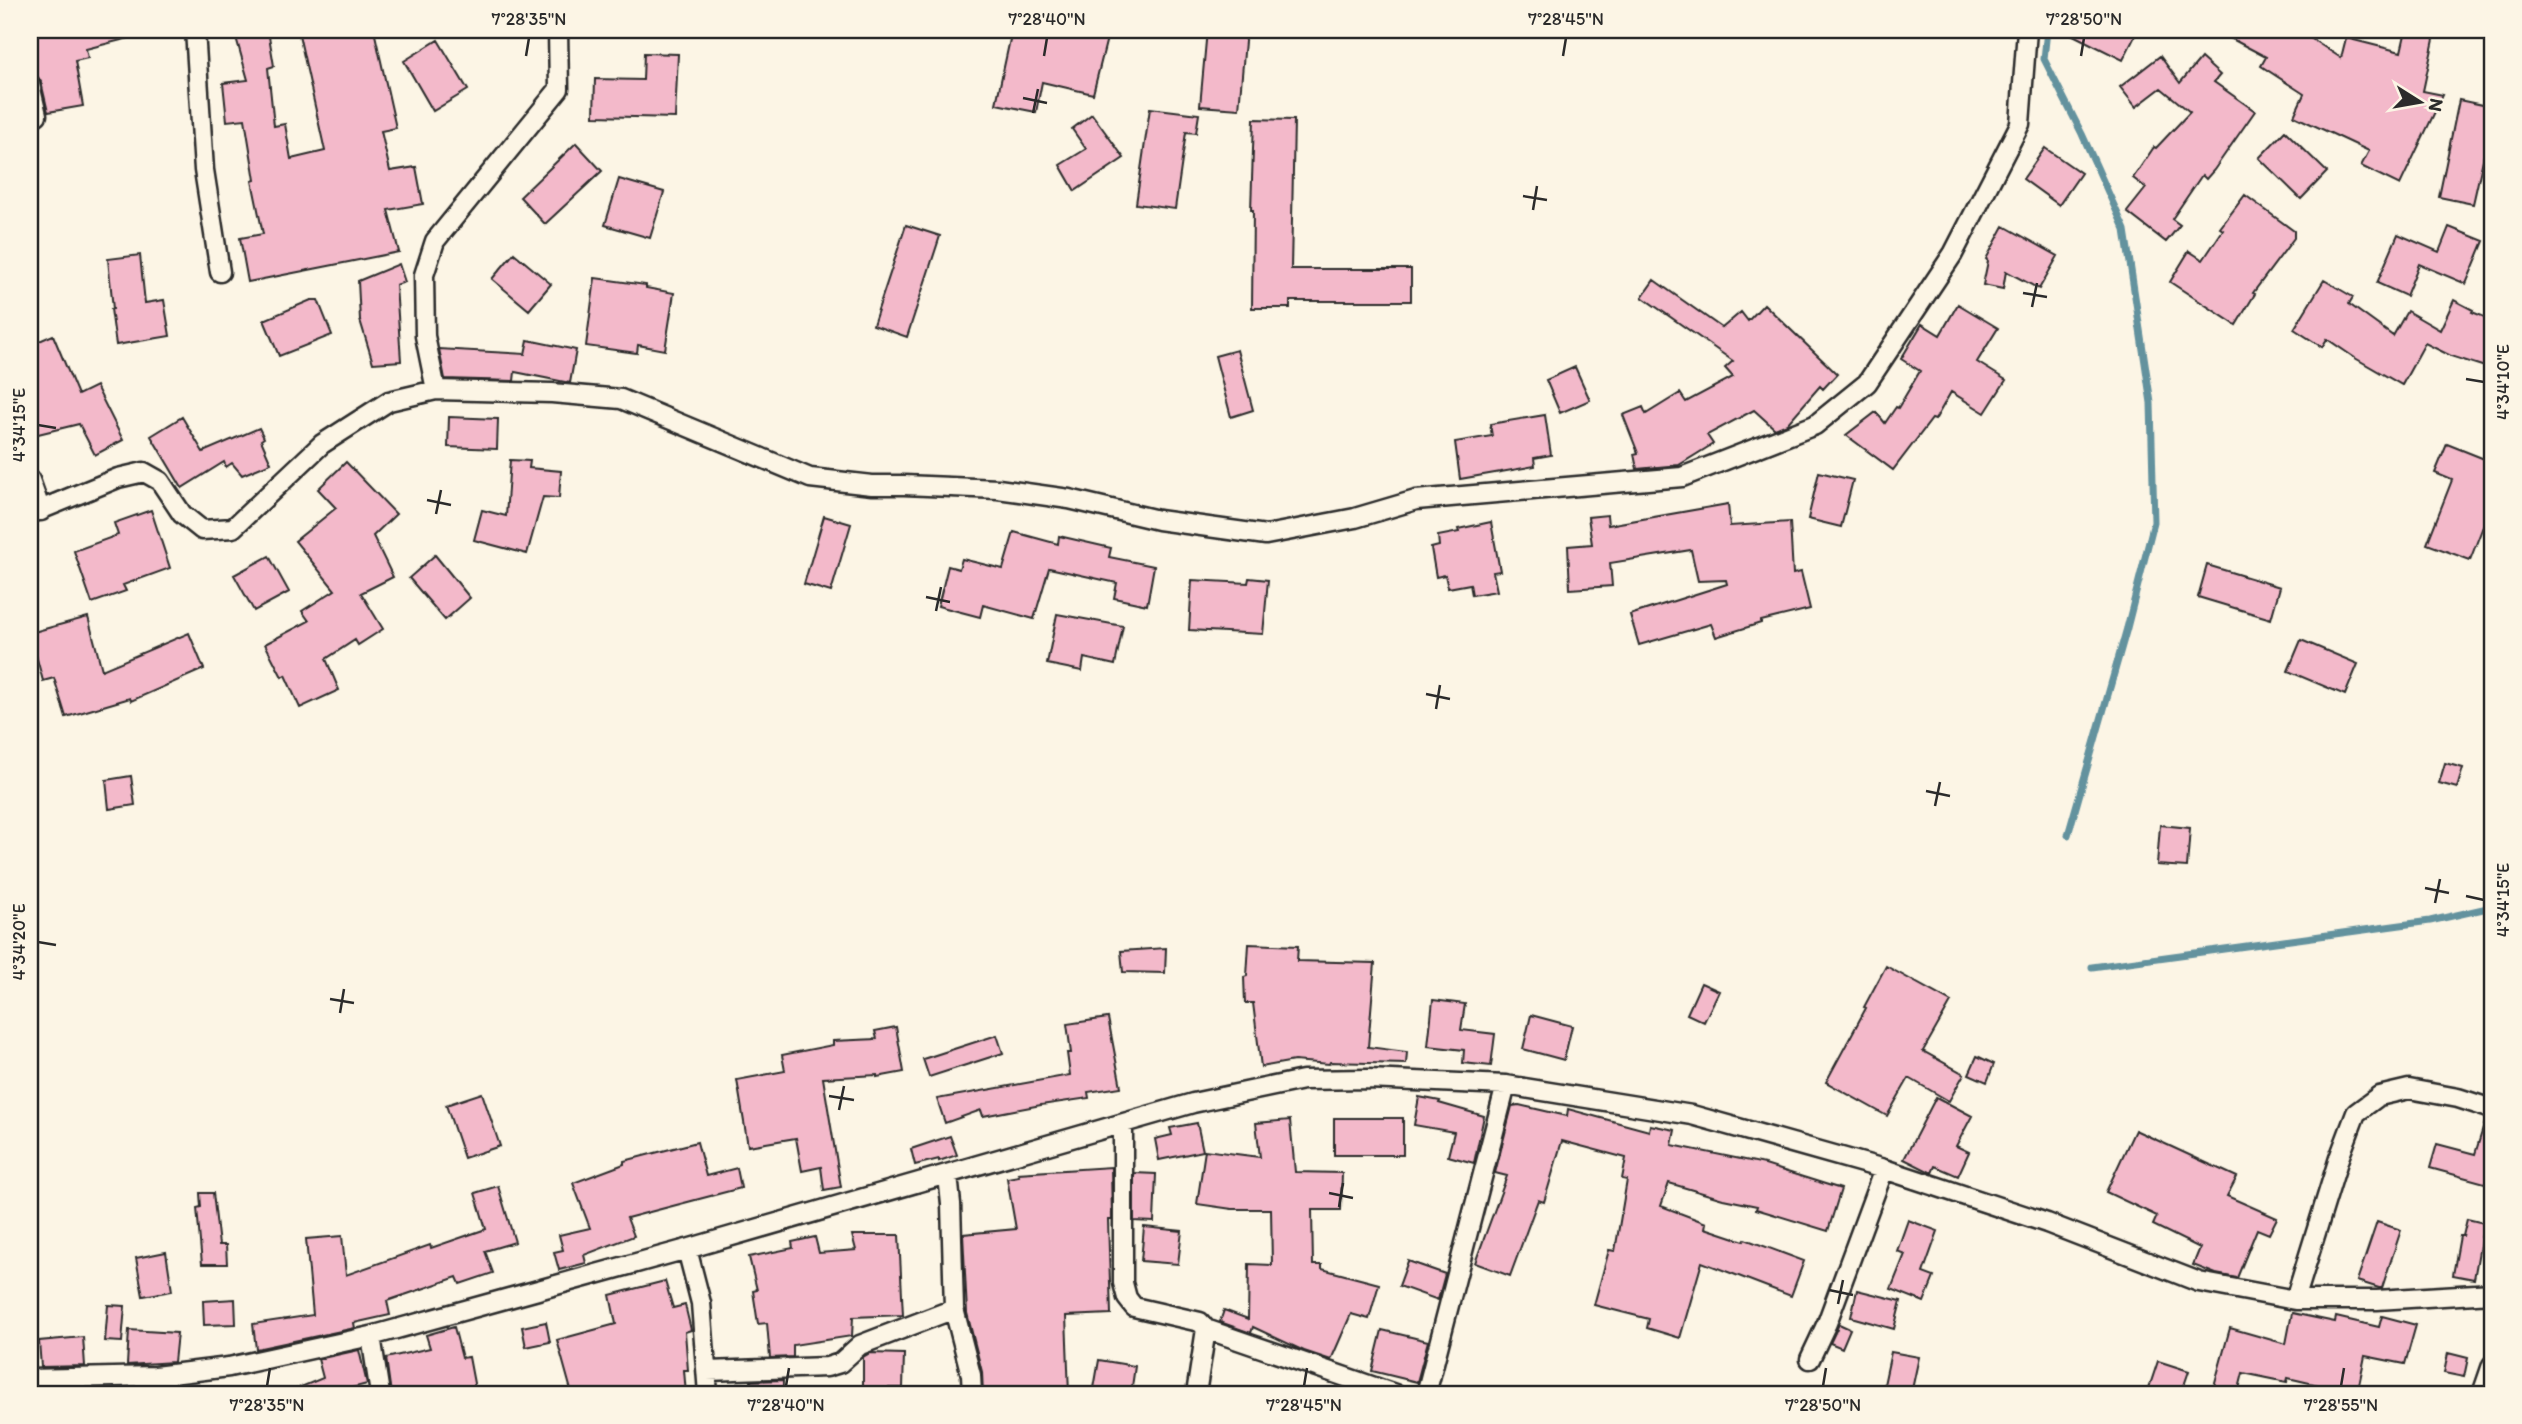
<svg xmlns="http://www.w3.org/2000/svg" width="2522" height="1424" viewBox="0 0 2522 1424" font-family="Itim,sans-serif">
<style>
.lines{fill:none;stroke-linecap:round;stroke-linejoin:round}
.stream{stroke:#64929e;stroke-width:7}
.building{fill:#f3b9ca;stroke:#2b2b2b;stroke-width:2}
.street-casing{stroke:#2b2b2b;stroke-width:23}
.street{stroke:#fcf5e5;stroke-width:18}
.ticks{fill:none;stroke:#2b2b2b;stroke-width:2.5}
.neatline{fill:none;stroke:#2b2b2b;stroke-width:2.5}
.ticks-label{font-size:18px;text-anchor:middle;fill:#2b2b2b}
</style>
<rect width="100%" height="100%" fill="#fcf5e5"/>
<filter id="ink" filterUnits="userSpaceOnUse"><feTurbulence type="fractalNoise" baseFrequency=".0143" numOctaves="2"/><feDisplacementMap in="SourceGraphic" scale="14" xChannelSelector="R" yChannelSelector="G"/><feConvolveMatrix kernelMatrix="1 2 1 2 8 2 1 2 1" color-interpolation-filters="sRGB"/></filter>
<g filter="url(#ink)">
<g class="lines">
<path class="stream" d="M 2047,30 L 2044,59 L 2082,134 L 2125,230 L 2151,403 L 2154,522 L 2127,628 L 2068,835
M 2092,967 L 2430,921 L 2492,907"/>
</g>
<path class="building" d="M 30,30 L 136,30 L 137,36 L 86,49 L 88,58 L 75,61 L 83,106 L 48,112 L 41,82 L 38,77 L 30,74 Z
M 234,30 L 268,30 L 274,66 L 268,68 L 274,126 L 285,124 L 291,159 L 325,151 L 298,30 L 374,30 L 396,128 L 381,131 L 390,171 L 416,167 L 423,204 L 388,210 L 399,252 L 248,282 L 240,238 L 263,234 L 252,181 L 255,180 L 245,119 L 227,121 L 223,83 L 248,80 Z
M 1012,30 L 1109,30 L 1093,94 L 1042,82 L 1036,112 L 996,104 Z
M 1207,30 L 1246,30 L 1239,109 L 1200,106 Z
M 2063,30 L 2138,30 L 2123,60 Z
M 2215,30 L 2298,30 L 2341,58 L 2346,38 L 2401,52 L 2406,30 L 2436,30 L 2423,91 L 2443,95 L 2400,185 L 2361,166 L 2369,151 L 2294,116 L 2304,94 L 2261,66 L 2266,57 Z
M 438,40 L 468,90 L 433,111 L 404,61 Z
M 644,53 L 678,54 L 675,118 L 594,116 L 595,79 L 643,80 Z
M 2160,56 L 2180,83 L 2201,58 L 2220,75 L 2214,82 L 2255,111 L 2214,170 L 2206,179 L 2202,175 L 2172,219 L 2180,225 L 2166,242 L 2127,212 L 2146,188 L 2133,178 L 2154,147 L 2156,148 L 2190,112 L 2161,88 L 2136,107 L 2120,87 Z
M 2459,100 L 2492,107 L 2492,138 L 2488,156 L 2484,155 L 2473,204 L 2439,197 Z
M 1150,108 L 1199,114 L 1196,133 L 1186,132 L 1175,209 L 1136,204 Z
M 1092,114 L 1124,158 L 1075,191 L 1060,165 L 1086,149 L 1072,129 Z
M 1254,119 L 1294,120 L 1291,269 L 1411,269 L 1411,301 L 1290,301 L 1290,308 L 1252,308 L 1253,210 L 1251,210 Z
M 2285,131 L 2327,172 L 2301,199 L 2259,158 Z
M 576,143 L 602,171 L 545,224 L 520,197 Z
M 2045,148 L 2081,173 L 2059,205 L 2023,179 Z
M 619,179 L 664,192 L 650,238 L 605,225 Z
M 2245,195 L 2294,231 L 2294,238 L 2253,293 L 2255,294 L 2236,325 L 2170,282 L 2189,251 L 2203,260 L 2223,230 L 2220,228 Z
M 906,225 L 940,236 L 907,337 L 873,325 Z
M 2004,226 L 2058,256 L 2039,289 L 2006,271 L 2003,289 L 1983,285 L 1988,261 L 1986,259 Z
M 2449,227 L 2484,241 L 2466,284 L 2419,264 L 2406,296 L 2377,283 L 2398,234 L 2439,252 Z
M 514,253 L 551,284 L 529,310 L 492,279 Z
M 140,255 L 145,303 L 164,300 L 170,336 L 116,345 L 111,309 L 113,309 L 108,259 Z
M 399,264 L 405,282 L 396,285 L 401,361 L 373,363 L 360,320 L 358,281 Z
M 595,278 L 646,285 L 646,288 L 674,293 L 665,350 L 638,345 L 637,353 L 586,346 Z
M 1654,280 L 1722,328 L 1741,312 L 1748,321 L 1764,304 L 1837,374 L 1823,389 L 1820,386 L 1787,424 L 1775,429 L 1754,410 L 1707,435 L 1713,444 L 1679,465 L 1637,469 L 1634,454 L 1638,453 L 1623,415 L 1643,407 L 1646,414 L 1680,393 L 1686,402 L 1733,377 L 1725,368 L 1733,361 L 1642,297 Z
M 2324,280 L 2353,297 L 2349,304 L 2393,336 L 2407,311 L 2440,330 L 2454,300 L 2473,310 L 2472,312 L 2492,320 L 2492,350 L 2485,367 L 2451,356 L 2425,343 L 2402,385 L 2355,358 L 2327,339 L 2322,347 L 2294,329 Z
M 311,300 L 318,300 L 332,335 L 279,356 L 264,320 Z
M 1958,304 L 1998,328 L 1977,362 L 2006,380 L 1985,413 L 1951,392 L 1935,420 L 1932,419 L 1893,470 L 1846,435 L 1876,412 L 1885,423 L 1896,407 L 1898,408 L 1920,371 L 1901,359 L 1922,324 L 1940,335 Z
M 53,335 L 78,395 L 96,386 L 123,440 L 95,455 L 79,424 L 30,436 L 30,345 Z
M 528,340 L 576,350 L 570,383 L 515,372 L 514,381 L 445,379 L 439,349 L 525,354 Z
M 1237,350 L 1253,410 L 1231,417 L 1215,356 Z
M 1575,367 L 1590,400 L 1560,413 L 1546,380 Z
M 1545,415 L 1551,455 L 1534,458 L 1535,466 L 1460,479 L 1455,442 L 1492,436 L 1490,424 Z
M 182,417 L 203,452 L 259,428 L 264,438 L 261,440 L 271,463 L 242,475 L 232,463 L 226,467 L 224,462 L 182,488 L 151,436 Z
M 449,417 L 498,419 L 497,449 L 448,447 Z
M 2447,444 L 2492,462 L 2492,503 L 2470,560 L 2427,544 L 2452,480 L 2435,473 Z
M 510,460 L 530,461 L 529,468 L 561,471 L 559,498 L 543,497 L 527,554 L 474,540 L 482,510 L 506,516 Z
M 346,462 L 396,514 L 373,536 L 393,577 L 361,593 L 383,629 L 358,645 L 355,640 L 326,659 L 339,690 L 300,708 L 285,675 L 282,677 L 265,644 L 309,621 L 302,611 L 335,590 L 295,541 L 336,508 L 318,489 Z
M 1819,472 L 1853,480 L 1841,527 L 1808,519 Z
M 1728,504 L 1730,526 L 1790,522 L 1793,574 L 1801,572 L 1810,609 L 1761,621 L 1761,623 L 1716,637 L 1711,624 L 1639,645 L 1630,615 L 1727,584 L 1726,580 L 1698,581 L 1691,550 L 1610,563 L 1612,586 L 1570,589 L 1568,546 L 1592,544 L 1588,517 L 1607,515 L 1608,525 Z
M 151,510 L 170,568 L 123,585 L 126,591 L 92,603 L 74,551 L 118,535 L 114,523 Z
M 824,516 L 851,524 L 831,592 L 804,584 Z
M 1491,522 L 1500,571 L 1493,572 L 1497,591 L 1472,595 L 1470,584 L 1448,588 L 1445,575 L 1436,577 L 1431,548 L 1439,546 L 1438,536 L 1459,532 L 1458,529 Z
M 1014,532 L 1058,544 L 1059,536 L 1111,548 L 1109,557 L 1154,566 L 1147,605 L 1114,598 L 1117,583 L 1049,568 L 1034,619 L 983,605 L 980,617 L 938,606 L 948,566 L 959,569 L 962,559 L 1003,569 Z
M 435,555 L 470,598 L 445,620 L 409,578 Z
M 269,556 L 289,592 L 254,611 L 234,575 Z
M 2207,565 L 2280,587 L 2271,619 L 2198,597 Z
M 1249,578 L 1268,580 L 1263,634 L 1189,630 L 1192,580 L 1248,583 Z
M 1057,614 L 1123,626 L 1115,665 L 1084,658 L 1082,671 L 1047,664 Z
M 88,617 L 102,670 L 189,633 L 204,669 L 131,701 L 130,698 L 66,717 L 54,678 L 43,681 L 30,633 Z
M 2301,640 L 2358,664 L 2345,695 L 2288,671 Z
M 2445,763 L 2463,768 L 2457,788 L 2439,783 Z
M 131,776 L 135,805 L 109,809 L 106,780 Z
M 2160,825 L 2190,828 L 2187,867 L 2157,865 Z
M 1249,944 L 1298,946 L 1297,961 L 1375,963 L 1368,1047 L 1407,1052 L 1406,1064 L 1330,1062 L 1329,1064 L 1294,1061 L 1261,1067 L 1253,1003 L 1245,1003 L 1244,977 L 1247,976 Z
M 1166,948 L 1165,973 L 1123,972 L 1121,951 Z
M 1886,966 L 1951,1002 L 1923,1051 L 1964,1074 L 1949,1101 L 1909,1078 L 1887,1116 L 1826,1082 L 1866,1008 L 1864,1007 Z
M 1701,983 L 1719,991 L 1704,1022 L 1687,1014 Z
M 1433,1000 L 1465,1004 L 1461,1030 L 1495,1034 L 1491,1066 L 1463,1063 L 1464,1050 L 1428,1046 Z
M 1531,1015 L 1572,1026 L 1564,1060 L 1523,1049 Z
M 1108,1018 L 1121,1087 L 1088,1092 L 1089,1098 L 1041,1105 L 983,1116 L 981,1110 L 945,1123 L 937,1099 L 1070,1075 L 1067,1053 L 1071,1053 L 1067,1024 Z
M 896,1027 L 904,1072 L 877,1077 L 877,1075 L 823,1078 L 841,1187 L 824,1190 L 821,1167 L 802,1171 L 796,1138 L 748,1146 L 737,1080 L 785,1071 L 782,1055 L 833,1045 L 833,1041 L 877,1039 L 875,1031 Z
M 997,1035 L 1003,1053 L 929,1077 L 923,1059 Z
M 1977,1056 L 1994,1064 L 1987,1082 L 1969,1074 Z
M 482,1093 L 500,1146 L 464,1158 L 446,1105 Z
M 1419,1097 L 1440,1101 L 1439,1103 L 1484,1116 L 1474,1163 L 1448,1156 L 1454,1132 L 1414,1125 Z
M 1936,1097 L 1972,1116 L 1956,1146 L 1969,1152 L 1958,1176 L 1935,1166 L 1932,1173 L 1904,1159 Z
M 1519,1105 L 1567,1116 L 1568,1109 L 1649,1131 L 1650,1125 L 1675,1130 L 1672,1145 L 1765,1164 L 1765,1165 L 1841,1189 L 1828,1231 L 1756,1209 L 1757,1206 L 1723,1199 L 1669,1183 L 1661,1206 L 1706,1223 L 1705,1228 L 1744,1241 L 1745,1239 L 1804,1261 L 1791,1296 L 1702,1262 L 1680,1338 L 1647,1328 L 1649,1319 L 1594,1305 L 1609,1250 L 1615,1251 L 1627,1180 L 1622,1179 L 1626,1158 L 1562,1141 L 1544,1202 L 1538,1200 L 1510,1276 L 1475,1263 L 1507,1176 L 1495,1173 L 1512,1106 Z
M 1334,1118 L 1403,1118 L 1403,1155 L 1334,1155 Z
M 2486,1119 L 2492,1120 L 2492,1185 L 2430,1168 L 2437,1144 L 2475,1154 Z
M 1290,1120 L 1295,1172 L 1342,1173 L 1341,1210 L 1312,1210 L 1313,1265 L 1322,1265 L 1322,1269 L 1379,1284 L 1369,1319 L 1351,1314 L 1331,1360 L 1304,1351 L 1253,1327 L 1251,1333 L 1220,1322 L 1224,1310 L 1248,1319 L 1249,1264 L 1272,1265 L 1271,1209 L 1232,1209 L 1197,1204 L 1205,1150 L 1260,1157 L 1256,1123 Z
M 1197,1123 L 1203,1151 L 1159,1160 L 1155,1139 L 1172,1135 L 1170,1128 Z
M 2135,1130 L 2237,1177 L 2227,1196 L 2277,1218 L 2269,1234 L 2257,1229 L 2237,1278 L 2216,1274 L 2193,1265 L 2200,1248 L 2153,1225 L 2157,1216 L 2106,1192 Z
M 950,1136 L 957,1155 L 939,1161 L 939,1159 L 915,1165 L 911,1149 Z
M 697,1142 L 706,1176 L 737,1168 L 741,1188 L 627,1218 L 634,1236 L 584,1255 L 586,1263 L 559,1270 L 554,1252 L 563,1250 L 559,1235 L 590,1228 L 573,1183 L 624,1164 L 624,1161 Z
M 1111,1167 L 1112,1220 L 1108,1220 L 1111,1314 L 1066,1316 L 1069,1394 L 1028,1394 L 1028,1388 L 983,1394 L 982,1372 L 967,1313 L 963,1234 L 1016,1229 L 1007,1178 L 1019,1176 L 1018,1173 Z
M 1134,1173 L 1156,1174 L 1154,1222 L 1134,1221 Z
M 498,1186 L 515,1242 L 485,1251 L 493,1273 L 460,1284 L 457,1277 L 387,1301 L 390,1315 L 354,1323 L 355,1328 L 256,1349 L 253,1324 L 313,1315 L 306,1239 L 342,1236 L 346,1275 L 430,1245 L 431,1248 L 486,1229 L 475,1193 Z
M 200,1193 L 213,1193 L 219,1245 L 226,1245 L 227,1264 L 202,1264 L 197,1208 L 201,1207 Z
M 2467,1219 L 2484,1223 L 2474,1279 L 2453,1275 L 2460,1236 L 2463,1236 Z
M 1908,1220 L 1938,1231 L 1923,1273 L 1934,1277 L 1924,1302 L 1891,1289 L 1905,1254 L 1897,1251 Z
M 2377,1222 L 2401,1230 L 2382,1288 L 2379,1288 L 2357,1281 Z
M 1144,1227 L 1182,1231 L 1178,1264 L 1141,1261 Z
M 852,1235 L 899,1235 L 903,1315 L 853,1317 L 852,1336 L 793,1345 L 793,1357 L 770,1358 L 767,1323 L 758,1324 L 753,1291 L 757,1290 L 749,1257 L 793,1248 L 792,1242 L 815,1237 L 819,1253 L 856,1250 Z
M 166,1252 L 172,1291 L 143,1296 L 136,1258 Z
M 1408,1261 L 1445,1274 L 1438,1300 L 1399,1286 Z
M 665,1281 L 673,1308 L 685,1305 L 691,1330 L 685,1332 L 688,1370 L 684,1370 L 686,1394 L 572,1394 L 557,1340 L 616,1324 L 610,1295 Z
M 1857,1290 L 1901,1301 L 1894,1329 L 1851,1317 Z
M 235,1299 L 236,1324 L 204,1325 L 203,1301 Z
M 108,1305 L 125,1306 L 122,1342 L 105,1341 Z
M 2292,1313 L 2335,1322 L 2336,1317 L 2379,1327 L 2382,1316 L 2416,1325 L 2405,1364 L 2365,1356 L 2357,1394 L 2288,1378 L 2287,1382 L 2243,1373 L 2238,1393 L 2214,1386 L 2230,1328 L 2286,1344 Z
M 546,1322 L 550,1342 L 526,1347 L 522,1327 Z
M 1839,1324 L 1850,1329 L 1842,1348 L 1830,1343 Z
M 454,1327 L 462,1358 L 469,1357 L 476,1394 L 391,1394 L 386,1358 L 430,1348 L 426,1335 Z
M 129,1330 L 177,1333 L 174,1362 L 127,1365 Z
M 1382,1330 L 1428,1341 L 1417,1382 L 1372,1371 Z
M 83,1337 L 85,1366 L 41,1367 L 39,1341 Z
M 359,1350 L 367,1384 L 329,1394 L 284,1394 L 323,1378 L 318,1359 Z
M 1891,1352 L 1919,1357 L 1911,1394 L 1882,1394 Z
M 870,1353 L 904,1354 L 903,1388 L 863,1388 L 863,1357 Z
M 2448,1353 L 2468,1358 L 2464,1377 L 2444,1373 Z
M 1099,1360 L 1135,1366 L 1131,1394 L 1093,1394 Z
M 2158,1361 L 2189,1371 L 2181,1394 L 2147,1394 Z
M 783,1380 L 783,1394 L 751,1394 L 751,1381 Z"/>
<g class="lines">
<g class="street-casing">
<path id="street" d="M 195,30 L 204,170 L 220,272
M 30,85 L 37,115
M 436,390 L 425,336 L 424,275 L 435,241 L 559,89 L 558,30
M 30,480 L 41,511
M 30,514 L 118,478 L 144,472 L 160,481 L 182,514 L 202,530 L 233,528 L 322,444 L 389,401 L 436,390 L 552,393 L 621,399 L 810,478 L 872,485 L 904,485 L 998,489 L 1069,499 L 1158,520 L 1266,535 L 1355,518 L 1416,500 L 1682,477 L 1815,425 L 1867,383 L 1953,254 L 2020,124 L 2027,30
M 1123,1123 L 1123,1283 L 1127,1298 L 1134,1307 L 1200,1322 L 1206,1329 L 1395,1394
M 948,1175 L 951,1204 L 954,1309 L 971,1375 L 972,1394
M 687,1249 L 701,1303 L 708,1394
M 2295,1300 L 2339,1158 L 2356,1113 L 2379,1096 L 2409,1089 L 2458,1098 L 2492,1109
M 371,1336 L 380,1394
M 1810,1359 L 1827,1323 L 1884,1169
M 707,1371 L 827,1367 L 840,1363 L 860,1345 L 954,1309
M 30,1379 L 155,1376 L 229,1367 L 371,1336 L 687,1249 L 1193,1103 L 1303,1080 L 1368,1079 L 1506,1085 L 1692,1115 L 1884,1169 L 2047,1223 L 2199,1282 L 2295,1300 L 2377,1300 L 2492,1293
M 154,1394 L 155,1376
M 1196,1394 L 1206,1329
M 1426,1394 L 1506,1085
M 2482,1394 L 2492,1365"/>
</g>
<use href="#street" class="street"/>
</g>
</g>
<path class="ticks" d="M 526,56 L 529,38M 1044,56 L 1047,38M 1563,56 L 1566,38M 2081,56 L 2084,38M 1023,98 L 1047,103M 1033,113 L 1038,89M 1523,196 L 1547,200M 1533,210 L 1537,186M 2023,293 L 2047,297M 2032,307 L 2037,283M 2466,379 L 2484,382M 38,425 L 56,428M 427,500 L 451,505M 436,514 L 441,490M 926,597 L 950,602M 936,611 L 941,587M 1426,694 L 1450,699M 1436,709 L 1440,685M 1926,791 L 1950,796M 1935,806 L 1940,782M 2425,888 L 2449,893M 2466,896 L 2484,900M 2435,903 L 2440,879M 38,942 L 56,945M 330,999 L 354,1003M 340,1013 L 344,989M 829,1096 L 854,1100M 839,1110 L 844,1086M 1329,1193 L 1353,1198M 1339,1207 L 1343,1183M 1829,1290 L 1853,1295M 1838,1304 L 1843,1280M 267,1386 L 270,1368M 786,1386 L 789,1368M 1304,1386 L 1307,1368M 1823,1386 L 1826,1368M 2341,1386 L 2344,1368"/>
<rect width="2522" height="1424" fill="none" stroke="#fcf5e5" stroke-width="77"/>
<g transform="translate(2420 102) rotate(101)" stroke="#fcf5e5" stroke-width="5" paint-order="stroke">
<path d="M0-5L12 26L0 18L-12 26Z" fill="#2b2b2b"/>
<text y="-10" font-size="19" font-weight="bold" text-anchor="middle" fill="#2b2b2b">N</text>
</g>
<rect x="38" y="38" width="2446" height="1348" class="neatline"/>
<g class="ticks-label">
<text x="529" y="25">7°28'35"N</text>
<text x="1047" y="25">7°28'40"N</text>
<text x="1566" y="25">7°28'45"N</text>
<text x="2084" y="25">7°28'50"N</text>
<text transform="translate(2503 382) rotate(-90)" y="6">4°34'10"E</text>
<text transform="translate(19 425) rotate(-90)" y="6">4°34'15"E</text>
<text transform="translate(2503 900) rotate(-90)" y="6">4°34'15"E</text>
<text transform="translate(19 942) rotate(-90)" y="6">4°34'20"E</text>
<text x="267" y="1411">7°28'35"N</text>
<text x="786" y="1411">7°28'40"N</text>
<text x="1304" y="1411">7°28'45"N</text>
<text x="1823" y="1411">7°28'50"N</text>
<text x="2341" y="1411">7°28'55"N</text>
</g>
</svg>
